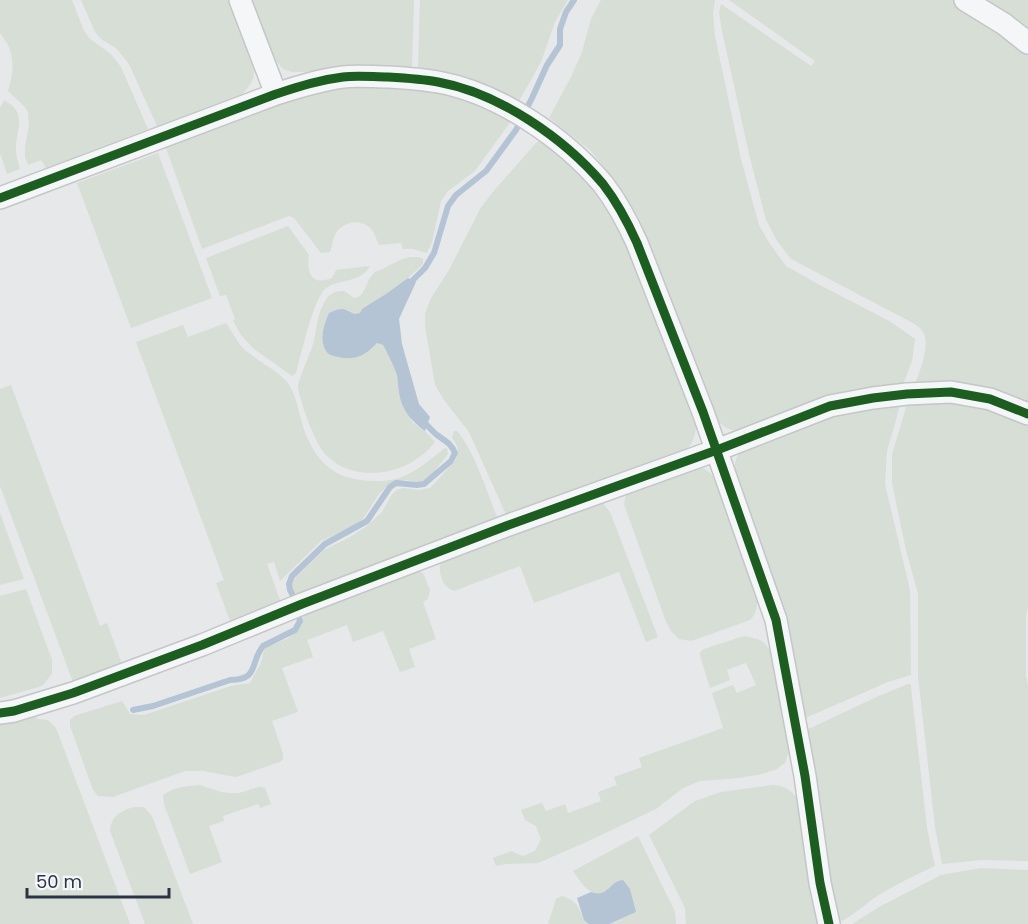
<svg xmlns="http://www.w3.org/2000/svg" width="1028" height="924" viewBox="0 0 1028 924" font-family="Poppins,sans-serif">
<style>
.green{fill:#d6ded6}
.water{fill:#b4c4d5}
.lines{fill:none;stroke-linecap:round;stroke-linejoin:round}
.stream{stroke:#b4c4d5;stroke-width:6}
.minor-casing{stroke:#c4c6c8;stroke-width:24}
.minor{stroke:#f5f6f7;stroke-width:21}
.cycleway-casing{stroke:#f4f6f9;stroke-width:13}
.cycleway{stroke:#1b5e20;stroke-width:9}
</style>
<rect width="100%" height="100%" fill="#e6e8ea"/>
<path class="green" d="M 0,0 L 72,0 L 84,31 L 90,39 L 111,54 L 121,67 L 148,129 L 46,168 L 41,160 L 28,165 L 25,157 L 25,146 L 29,125 L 28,112 L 24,106 L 8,91 C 13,75 15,60 8,45 C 6,41 2,37 0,33 C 0,26 0,8 0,0 Z
M 81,0 L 231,0 C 238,18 257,56 254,74 C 253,82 248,88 242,94 L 157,126 L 129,64 L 116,48 L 101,39 L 95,32 Z
M 251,0 L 414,0 L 412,67 L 386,65 L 354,66 L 304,72 L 292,72 L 283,69 L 271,55 Z
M 420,0 L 568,0 L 555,22 L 541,62 L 519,101 C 486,85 456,71 418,67 Z
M 601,0 L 715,0 L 713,14 L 715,36 L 741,159 L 759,225 L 770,244 L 786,266 L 816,283 L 891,322 L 915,339 L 912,361 L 902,387 L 745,431 C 729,430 727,430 716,419 L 673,305 L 639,219 L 617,183 L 591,151 L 549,118 L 572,75 L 582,52 L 591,19 Z
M 729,0 L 953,0 L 1001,30 L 1028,54 L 1028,405 L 914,387 C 919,372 933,343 921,329 C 919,327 916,325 913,323 L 791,259 L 777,241 L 766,220 L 749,154 L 722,31 L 719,12 L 721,4 L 811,66 L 815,61 Z
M 976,0 L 1028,0 L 1028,35 Z
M 343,84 L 381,84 L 465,96 L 511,121 L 475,171 L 448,191 L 441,201 L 432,242 L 427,253 L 413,249 L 403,249 L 401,243 L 379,245 C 376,239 375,232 370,228 C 360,218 343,222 336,233 C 332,239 333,246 330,252 L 321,253 L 294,218 L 289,216 L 202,249 L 165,145 L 278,102 Z
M 4,100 C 26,112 18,126 16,144 C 15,153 18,161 20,169 L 7,174 L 0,153 L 0,108 Z
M 541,139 L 584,179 L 611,212 L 624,235 L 694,414 C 698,432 695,442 682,454 L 508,519 L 469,432 L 444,400 L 435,385 L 425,326 L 425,314 L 431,298 L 449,270 L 480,209 L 492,193 L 536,143 Z
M 158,153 L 212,298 L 131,328 L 77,183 Z
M 288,226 L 309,255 C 306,273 312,286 332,278 L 336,270 L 370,266 C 360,284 338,278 325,289 C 313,300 301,355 296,373 L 292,376 L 254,349 L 241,335 L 233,321 L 235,319 L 226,295 L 220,296 L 206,258 Z
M 409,257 L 419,257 L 423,259 L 423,264 L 408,278 L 361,313 L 354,314 L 348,310 L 329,313 C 323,325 322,338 325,350 L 371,350 L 377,343 L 383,345 L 393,363 L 398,378 L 399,394 L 413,423 L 425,431 L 435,442 C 431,446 427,452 422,455 C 396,477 351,481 326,455 C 315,444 301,404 298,388 C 297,382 312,350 314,341 C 317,326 319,299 335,292 C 338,291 341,291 344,291 L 354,298 C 367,296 365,281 374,273 C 376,271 380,270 382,269 C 391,265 400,259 409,257 Z
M 226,323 C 231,330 236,340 241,346 C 253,359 278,370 288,383 C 298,398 299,418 306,435 C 319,466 338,480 372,481 C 381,481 390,481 399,478 C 417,472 430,459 445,448 L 447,449 L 448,454 L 430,477 L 425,480 L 419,482 L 406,480 L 395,482 L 388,485 L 379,494 L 363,519 L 350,528 L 321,541 L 280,581 L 274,562 L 267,564 L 281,603 L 230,621 L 216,583 L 224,580 L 136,342 L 183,325 L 188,337 Z
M 11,385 L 100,626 L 107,623 L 122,664 L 73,682 L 0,486 L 0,389 Z
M 950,396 L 1028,419 L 1028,605 L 1026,615 L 1026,675 L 1028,686 L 1028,861 L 981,860 L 942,864 L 935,827 L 918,676 L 918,594 L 906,550 L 892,483 L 892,454 L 909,398 Z
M 902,399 L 887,451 L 885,484 L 910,590 L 911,675 L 888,682 L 803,719 L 735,473 C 734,461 737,454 745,445 L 828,413 Z
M 454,431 L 457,431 C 474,450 489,497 499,522 L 298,597 L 292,590 L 291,584 L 297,576 L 324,550 L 350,537 L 367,526 L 382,512 L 392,494 L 397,490 L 403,488 L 419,490 L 430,488 L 456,460 L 458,453 L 457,446 L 452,437 Z
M 692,464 C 705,468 711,472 718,483 L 756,588 C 758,601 759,610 750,620 L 691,641 L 679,639 L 671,631 L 666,622 L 624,504 L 626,494 L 633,486 Z
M 602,502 L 610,512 L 658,637 L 646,642 L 619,572 L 534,603 L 520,566 L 454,591 C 440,586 438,570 441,557 Z
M 0,513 L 24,579 L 0,585 Z
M 416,570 L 423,573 L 430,590 L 428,599 L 423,602 L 436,639 L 409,649 L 415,667 L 400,672 L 383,631 L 353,642 L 347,625 L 307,640 L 313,657 L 282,668 L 298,712 L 272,721 L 283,754 L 283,759 L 280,762 L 236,777 L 203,771 L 185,771 L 113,797 L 98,796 L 93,790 L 70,726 L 70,720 L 74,716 L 122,701 L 130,714 L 144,715 L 231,686 L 250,683 L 261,663 L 264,650 L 266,647 L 287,639 L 296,632 L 302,624 L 304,611 Z
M 26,589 L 52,660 L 52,674 L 42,686 L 0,698 L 0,596 Z
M 744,636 C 760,639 765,640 772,655 L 789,742 L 788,754 L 785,763 L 777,769 L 762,774 L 739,778 L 700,781 L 683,788 L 656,809 L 584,843 L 538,863 L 506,864 L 496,866 L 493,858 L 511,851 L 523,856 L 535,851 L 541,839 L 536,826 L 525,820 L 521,810 L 542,803 L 546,811 L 565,804 L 568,813 L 601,801 L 598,792 L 617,785 L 614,777 L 642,767 L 639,758 L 723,728 L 712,693 L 733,685 L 737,693 L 756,685 L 746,663 L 727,670 L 730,680 L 710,688 L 700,656 L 700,652 L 704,649 Z
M 908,684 L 911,684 L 911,687 L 927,828 L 935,866 C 915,875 895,885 877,896 C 864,905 853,916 838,923 L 829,880 L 804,731 L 879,696 Z
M 34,715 L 38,719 L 48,720 L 56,728 L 130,924 L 0,924 L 0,720 Z
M 200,785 C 214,790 229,796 243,792 C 250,790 255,787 262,787 L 265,788 L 271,804 L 260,808 L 258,804 L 223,816 L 224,821 L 209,826 L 222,862 L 190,874 L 164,804 L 163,795 C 174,787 187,786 200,785 Z
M 773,785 C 784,786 790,789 797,798 L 811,883 L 820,924 L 686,924 L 685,908 L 649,835 L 695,801 L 721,792 Z
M 134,807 L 144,807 L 152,816 L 193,924 L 145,924 L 110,831 C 111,815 121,811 134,807 Z
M 638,836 L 675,912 L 676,924 L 609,924 L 636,912 L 606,892 C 589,898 582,883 573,871 Z
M 981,868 L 1028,870 L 1028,924 L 852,924 L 879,907 L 941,875 Z
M 562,896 C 582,902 577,912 589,924 L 548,924 L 556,899 Z"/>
<path class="water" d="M 408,278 L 416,282 L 399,319 L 402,344 L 419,404 L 430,417 L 425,431 C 411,421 402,410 399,393 C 398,387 398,381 397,375 C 393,364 388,354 383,345 L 377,343 C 366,355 355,361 338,357 C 334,356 328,355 326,351 C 319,341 324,323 329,313 C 340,308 343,307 354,314 L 360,313 L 362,309 L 386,294 Z
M 623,880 L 630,889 L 636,912 L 609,924 L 589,924 L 584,920 L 577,898 L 591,892 C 609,898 608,882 623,880 Z"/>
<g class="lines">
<path class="stream" d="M 410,285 L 412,281 L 425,268 L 434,253 L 448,206 L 456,195 L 486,171 L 516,130 L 532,98 L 547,65 L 560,45 L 560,29 L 566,12 L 574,0
M 133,710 L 153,706 L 230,680 C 260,679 249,664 263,646 L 295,630 L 300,621 L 294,598 L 290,590 L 289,584 L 292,576 L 325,544 L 367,521 L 390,487 L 396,483 L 417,485 L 424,484 L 451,461 L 455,453 C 451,443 445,441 437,435 C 432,431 427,425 423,421"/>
<g class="minor-casing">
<path id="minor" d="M 240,0 L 276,94
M 965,0 L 1004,24 L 1028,43
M 0,198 L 276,94 C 298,87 319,80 343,77 C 357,75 374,77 388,77 C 405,78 422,79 438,82 C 499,93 564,138 603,184 C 617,202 628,223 637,243 L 703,412 L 776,620 L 805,776 L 820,883 L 829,924
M 0,713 L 14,711 L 73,693 L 202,645 L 302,604 L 506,526 L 717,450 L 830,406 L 873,398 L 907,394 L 951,392 L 990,399 L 1028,414"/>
</g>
<use href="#minor" class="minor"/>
<g class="cycleway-casing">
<path id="cycleway" d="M 0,198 L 276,94 C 298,87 319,80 343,77 C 357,75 374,77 388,77 C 405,78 422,79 438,82 C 499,93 564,138 603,184 C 617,202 628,223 637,243 L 703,412 L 776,620 L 805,776 L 820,883 L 829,924
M 0,713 L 14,711 L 73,693 L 202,645 L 302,604 L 506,526 L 717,450 L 830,406 L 873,398 L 907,394 L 951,392 L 990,399 L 1028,414"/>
</g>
<use href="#cycleway" class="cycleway"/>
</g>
<path d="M27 888v9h142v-9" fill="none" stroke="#2b3445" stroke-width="3"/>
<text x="36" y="888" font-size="18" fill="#2b3445" stroke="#f4f6f9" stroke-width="4.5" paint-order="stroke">50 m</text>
</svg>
